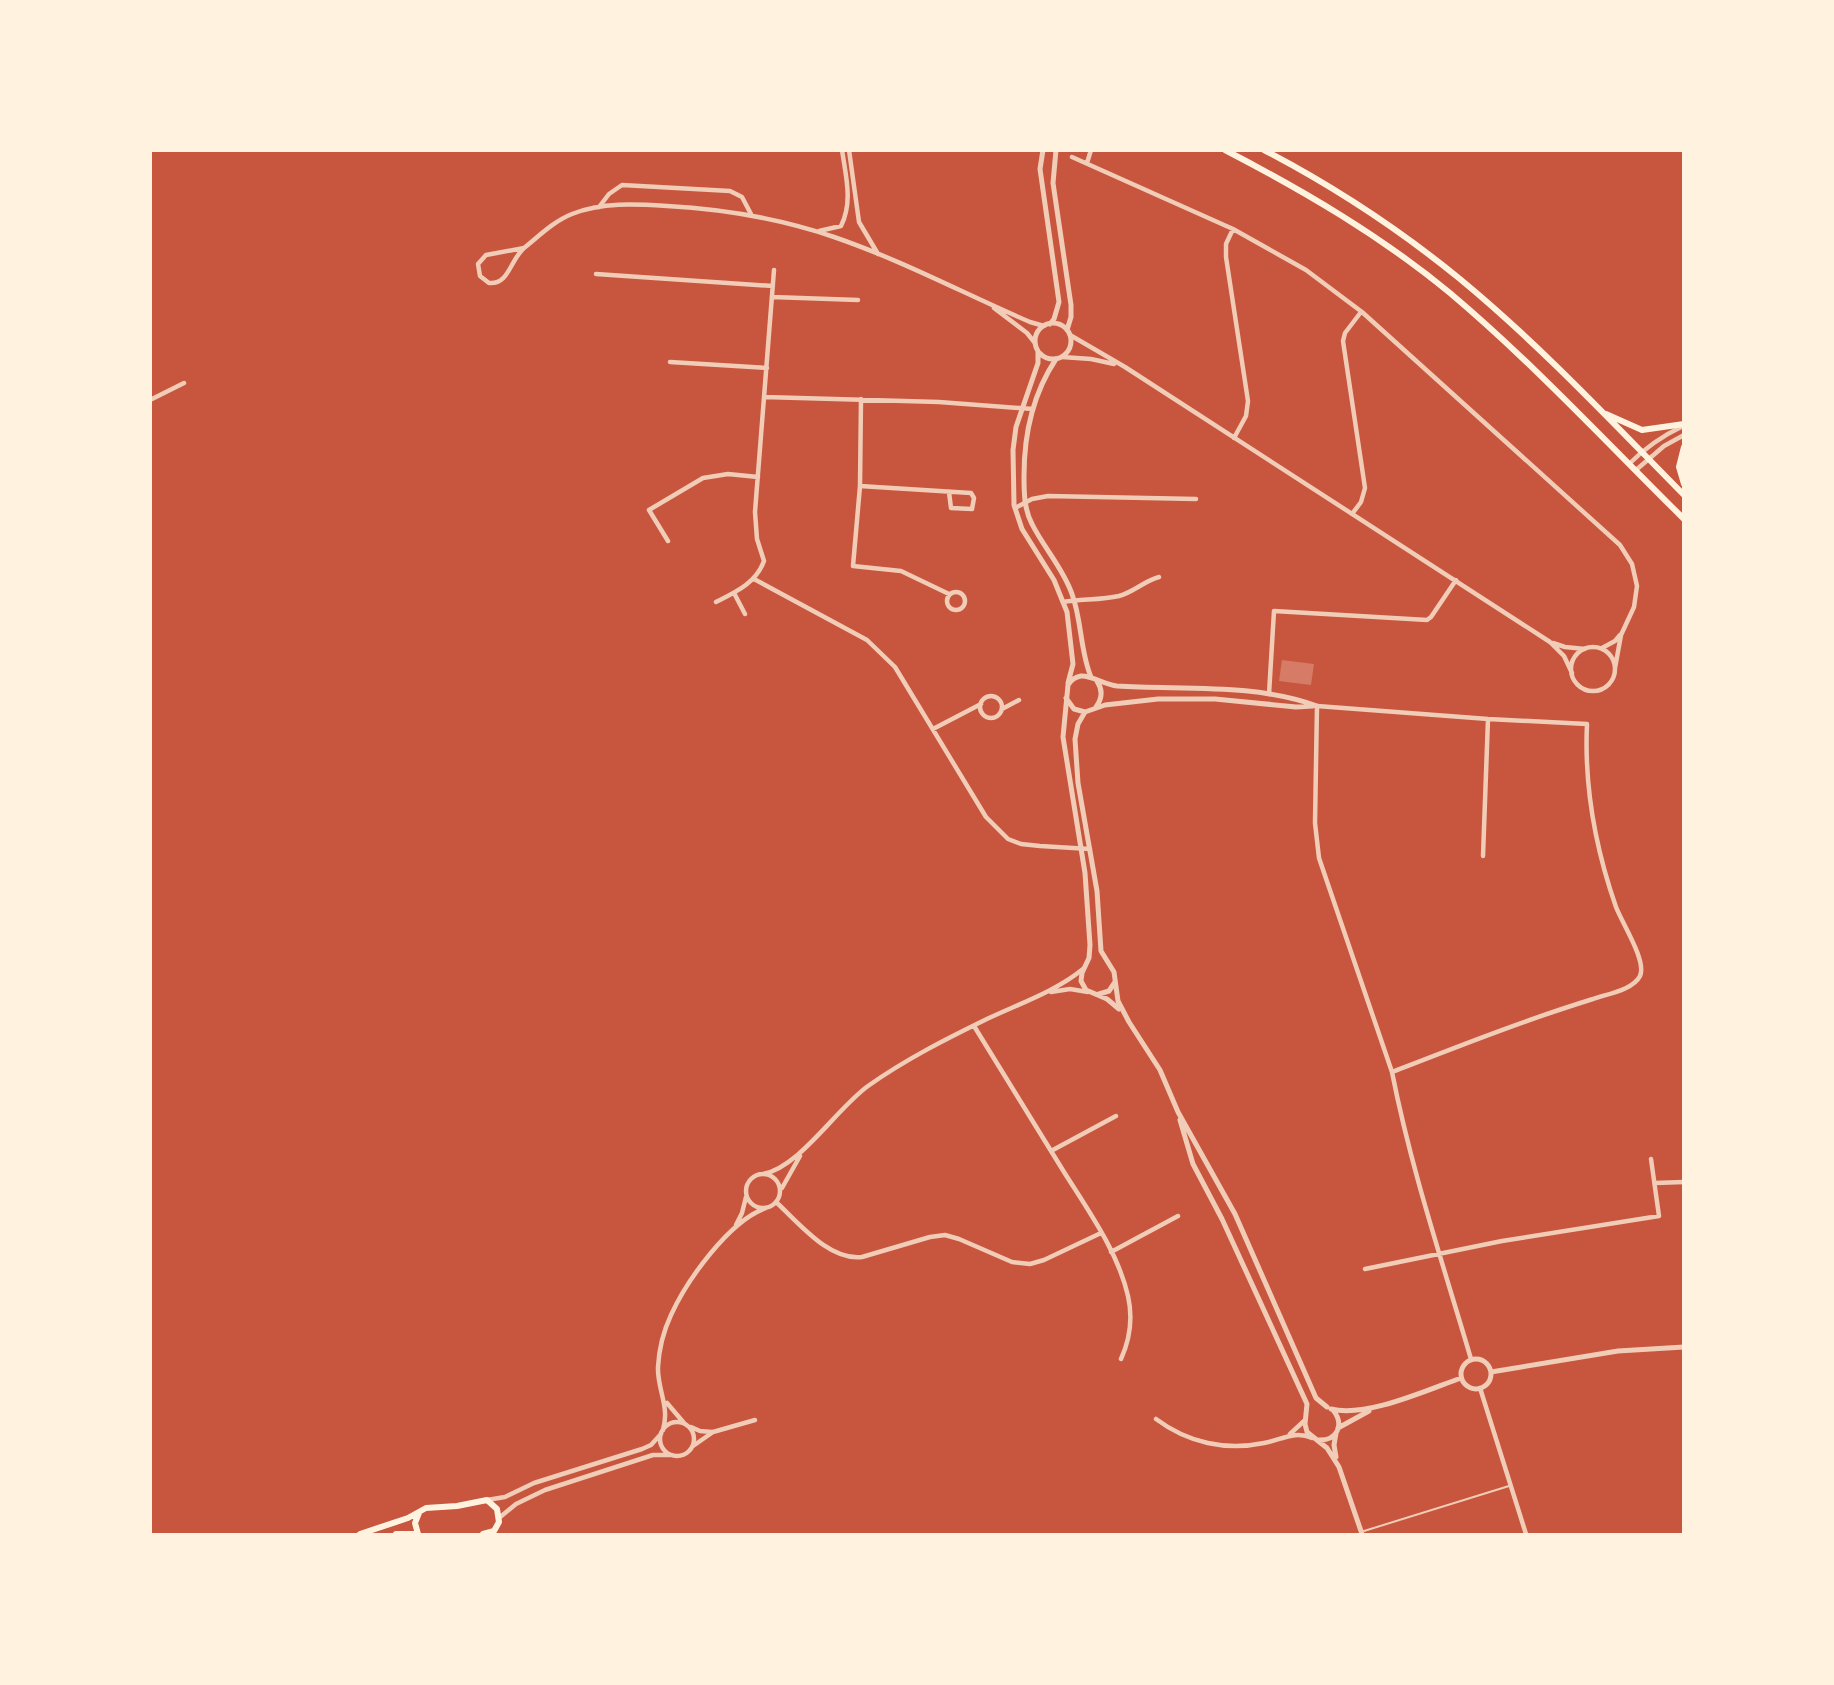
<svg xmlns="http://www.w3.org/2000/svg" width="1834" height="1685" viewBox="0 0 1834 1685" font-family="Figtree,sans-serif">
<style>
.building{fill:#d67c66}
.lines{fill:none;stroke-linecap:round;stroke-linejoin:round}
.service{stroke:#f1ccb7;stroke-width:2}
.minor{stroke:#f1ccb7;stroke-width:4.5}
.tertiary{stroke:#f1ccb7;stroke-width:5}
.secondary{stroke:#fff3e0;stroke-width:6}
.primary{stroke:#fff3e0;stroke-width:6}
</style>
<rect width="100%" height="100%" fill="#c8553d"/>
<path class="building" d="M 1282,660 L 1314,664 L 1311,685 L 1279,681 Z"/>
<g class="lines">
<path class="service" d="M 1364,1531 L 1509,1486"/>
<path class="minor" d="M 849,150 L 859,222 L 878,254
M 1072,157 L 1233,229 L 1306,270 L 1362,312 L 1620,545 L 1632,564 L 1637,586 L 1634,607 L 1621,635 L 1615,668
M 1087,163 L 1091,150
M 599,207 L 609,194 L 622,185 L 730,191 L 742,197 L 752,216
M 1233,229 L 1226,244 L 1226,257 L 1248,401 L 1246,416 L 1234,438
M 819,231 L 841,226 C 853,202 846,177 842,150
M 524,248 C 539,236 554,221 572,214 C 602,202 635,204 667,206 C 723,209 781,219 834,237 C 901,260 965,294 1030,322 L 1044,326
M 524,248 C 510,260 509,285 489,283 L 480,276 L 478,264 L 486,255 Z
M 596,274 L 773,286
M 772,297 L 858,300
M 994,308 L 1027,333 L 1035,343
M 1070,335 L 1125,367 L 1550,642 L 1564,656 L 1572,673
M 1062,357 L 1091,359 L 1114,364
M 670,362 L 767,368
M 764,397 L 939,402 L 1033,409
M 861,399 L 860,486 L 853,566 L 901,571 L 949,594
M 150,400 L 184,383
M 1629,464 C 1645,448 1662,436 1683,426
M 1636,470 L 1664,446 L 1684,435
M 860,486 L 971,493 L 974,498 L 972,509 L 951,508 L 949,492
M 1015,508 L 1032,499 L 1048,496 L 1196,499
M 1352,514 L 1361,502 L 1365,488 L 1343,341 L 1345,333 L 1361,312
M 668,541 L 649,510 L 703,478 L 728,474 L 758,477
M 754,579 L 867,640 L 895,667 L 986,817 L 1008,839 L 1021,844 L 1040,846 L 1090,849
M947 601a9 9 0 1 1 18 0a9 9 0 1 1-18 0Z
M 734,593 L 745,614
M 716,602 C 736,592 756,583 764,561 L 757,539 L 755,512 L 774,270
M 1063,602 C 1081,599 1101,600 1119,596 C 1134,592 1144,581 1159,577
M 1553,643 L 1565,647 L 1585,649
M1571 669a22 22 0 1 1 44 0a22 22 0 1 1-44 0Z
M 1602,648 L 1615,641 L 1620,635
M 1269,694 L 1274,611 L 1427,620 L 1431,617 L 1456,580
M980 707a11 11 0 1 1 22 0a11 11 0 1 1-22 0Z
M 1002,709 L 1019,700
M 933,729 L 981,704
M 1483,856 L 1488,719
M 1051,992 L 1070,989 L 1088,992
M 974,1026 C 1004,1075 1034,1123 1064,1172 C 1088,1210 1118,1252 1128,1296 C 1133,1318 1130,1339 1121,1359
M 1392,1072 C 1459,1046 1525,1020 1593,999 C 1607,994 1633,990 1640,976 C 1647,961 1622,923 1616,907 C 1595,847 1584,788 1587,724 L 1488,719 L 1317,706 L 1315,823 L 1319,858 L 1392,1072 C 1411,1169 1443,1264 1471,1359
M 1051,1151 L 1116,1116
M746 1191a17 17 0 1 1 34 0a17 17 0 1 1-34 0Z
M 763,1174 C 800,1167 836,1109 868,1086 C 906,1059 948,1038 989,1018 C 1021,1003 1056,991 1083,969
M 1655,1183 L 1684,1182
M 782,1188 L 800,1156
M 776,1202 C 799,1223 829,1261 862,1257 L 930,1237 L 945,1235 L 959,1239 L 1012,1262 L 1030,1264 L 1044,1260 L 1101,1233
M 736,1225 L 742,1213 L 746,1197
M 1111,1252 L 1178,1216
M 1365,1269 L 1502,1241 L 1659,1216 L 1651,1159
M 1480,1388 L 1526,1534
M 667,1403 L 684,1423
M 1156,1419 C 1188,1443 1226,1451 1264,1443 C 1281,1440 1295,1430 1312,1438
M660 1439a17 17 0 1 1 34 0a17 17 0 1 1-34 0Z
M 691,1427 L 700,1431 L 712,1432
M 663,1430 C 670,1406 657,1389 658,1367 C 659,1349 664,1330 671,1315 C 687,1280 729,1221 766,1208
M 1290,1434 L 1304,1421
M 693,1446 L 713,1432 L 755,1420
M 487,1500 L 505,1497 L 534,1483 L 642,1449 L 651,1445 L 661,1434
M 499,1518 L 516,1504 L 545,1490 L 653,1455 L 672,1455"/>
<path class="tertiary" d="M 1043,150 L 1040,169 L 1059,302 L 1054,319 L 1050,324
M 1056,150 L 1053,183 L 1071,305 L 1071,317 L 1067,330
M1035 341a18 18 0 1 1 36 0a18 18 0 1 1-36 0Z
M 1038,351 L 1038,363 L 1016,427 L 1013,450 L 1014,505 L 1022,529 L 1054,580 L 1067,612 L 1073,664 L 1068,683
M 1056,359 C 1032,395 1024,434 1024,476 C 1024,492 1024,509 1032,524 C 1044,548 1063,568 1072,594 C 1082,621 1080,651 1091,677
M 1066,698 L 1074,709 L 1085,712 L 1105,705 L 1158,699 L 1215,699 L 1296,707 L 1313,706
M 1096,707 C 1102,699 1103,690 1097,681
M 1085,712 L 1078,724 L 1075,739 L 1078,783 L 1097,891 L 1101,951 L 1114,972 L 1118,1001 L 1129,1022 L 1160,1070 L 1178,1112 L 1235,1214 L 1316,1398 L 1327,1407
M 1099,994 L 1109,991 L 1115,982
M 1119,1009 L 1107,999 L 1086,990 L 1081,981 L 1082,973 L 1089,958 L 1090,945 L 1085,873 L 1063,737 L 1068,685 C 1071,680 1075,677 1081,676 C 1091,675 1105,685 1117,686 C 1183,690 1254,683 1317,706
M 1180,1120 L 1193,1164 L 1222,1219 L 1307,1404 L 1305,1424 L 1307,1432 L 1327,1448 L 1339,1467
M1461 1374a15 15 0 1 1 30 0a15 15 0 1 1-30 0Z
M 1491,1372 L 1618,1351 L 1684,1347
M 1331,1409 C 1366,1418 1427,1390 1461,1378
M 1338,1428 L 1369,1411
M 1318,1440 C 1337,1441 1345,1425 1333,1410
M 1336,1457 L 1334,1445 L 1336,1433
M 1339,1467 L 1362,1534"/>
<path class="secondary" d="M 360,1534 L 408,1518 L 426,1508 L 457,1506 L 487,1500 L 497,1509 L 499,1522 L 494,1531 L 483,1534
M 396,1534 L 415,1534
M 418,1534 L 415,1523 L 419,1513"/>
<path class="primary" d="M 1225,150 C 1304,191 1381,236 1450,293 C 1533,363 1607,443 1684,519
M 1264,150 C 1333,186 1400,230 1460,279 C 1540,345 1611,421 1684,495
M 1606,414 L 1642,430 L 1684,424
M 1684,447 L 1679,467 L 1684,484"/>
</g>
<rect width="1834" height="1685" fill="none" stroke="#fff3e0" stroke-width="304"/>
</svg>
